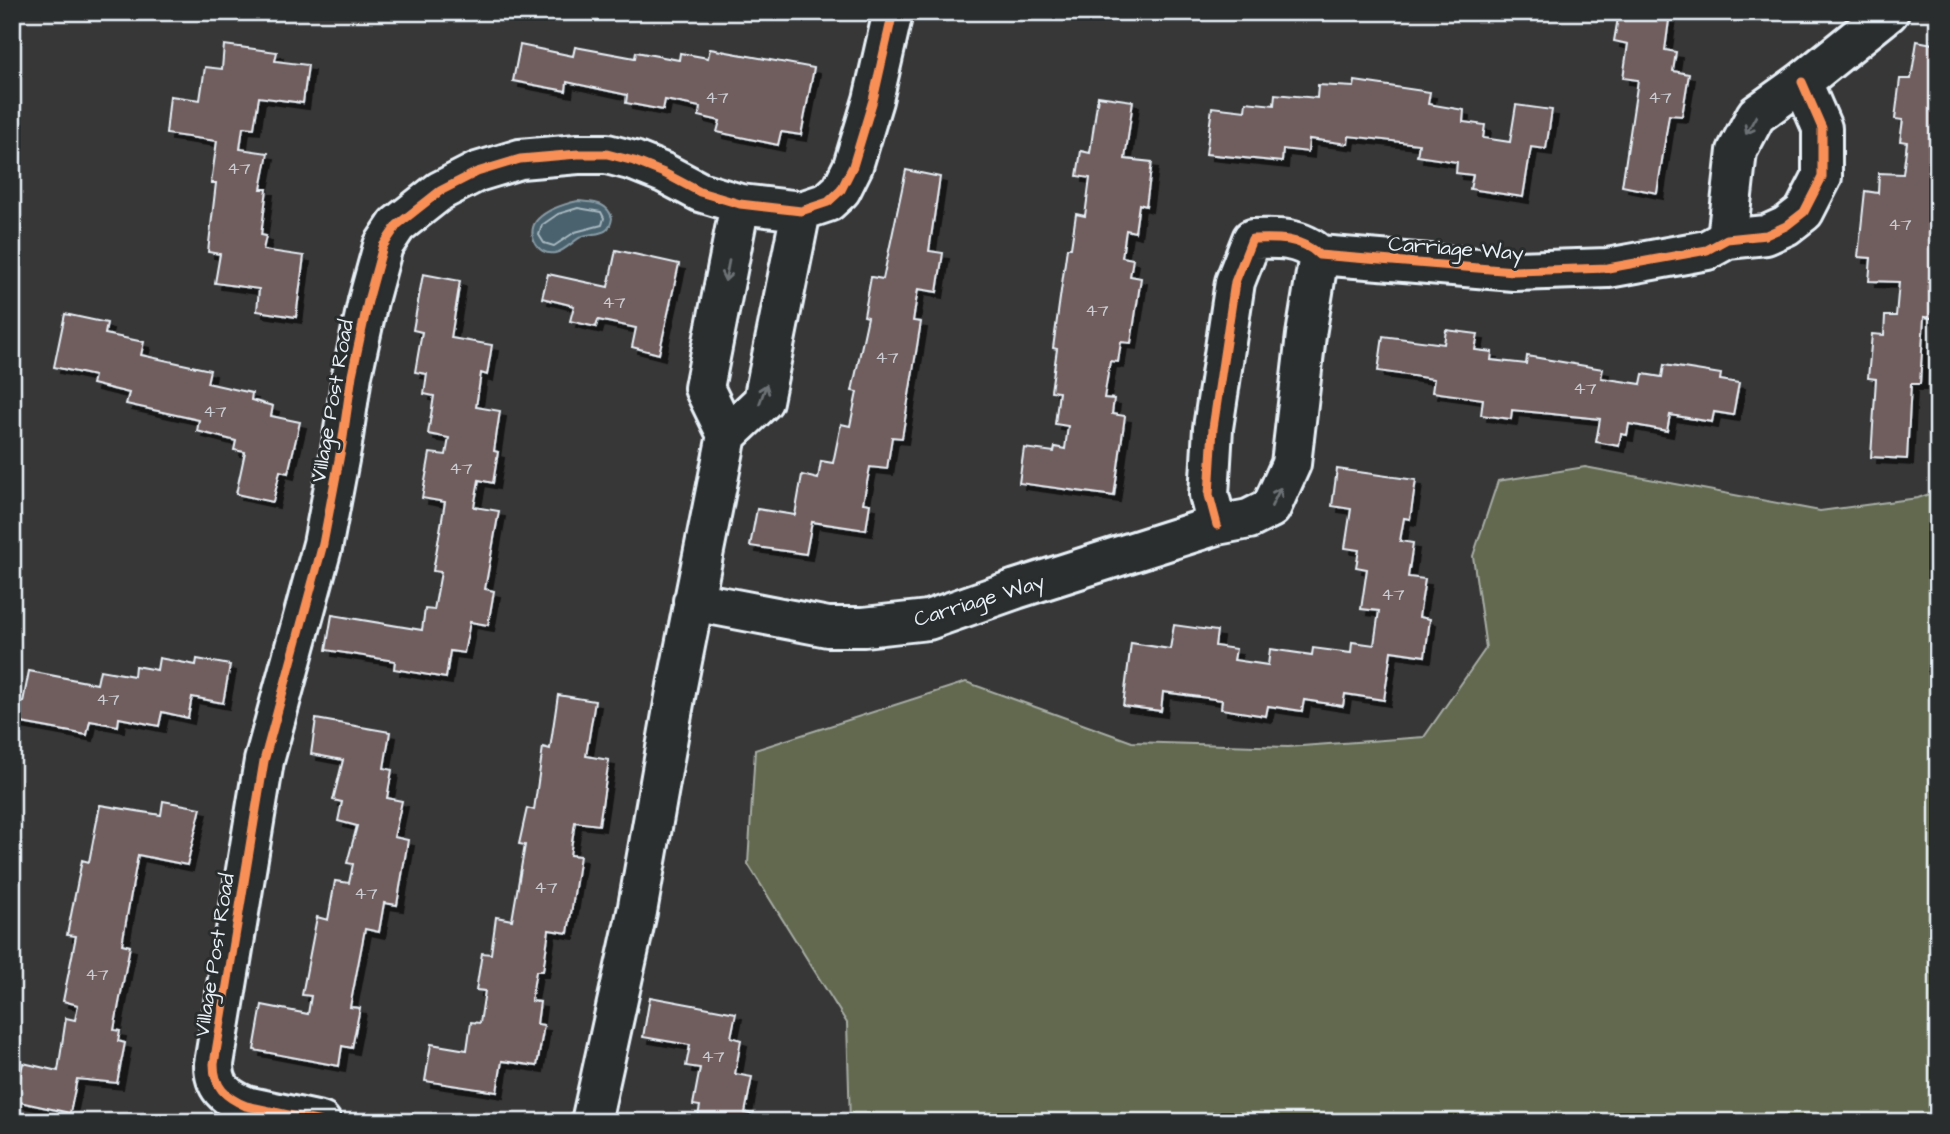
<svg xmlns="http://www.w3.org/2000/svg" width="1950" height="1134" viewBox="0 0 1950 1134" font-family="'Architects Daughter',sans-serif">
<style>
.green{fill:#63694f;stroke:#a6ada4;stroke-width:2}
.water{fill:#48626d;stroke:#889ba5;stroke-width:2}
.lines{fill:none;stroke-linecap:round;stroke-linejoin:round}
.shore{stroke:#a8b8c0;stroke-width:2}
.building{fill:#705d5d;stroke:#e8f1f8;stroke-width:2;filter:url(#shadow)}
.minor-casing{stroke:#e8f1f8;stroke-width:44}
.minor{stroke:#2a2d2e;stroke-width:38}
.cycleway-casing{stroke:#2a2d2e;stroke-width:13}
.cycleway{stroke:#f78f57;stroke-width:9}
.oneway{stroke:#6c7275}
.labels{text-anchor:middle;stroke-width:6;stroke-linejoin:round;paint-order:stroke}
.number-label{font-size:18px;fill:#caccd1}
.street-label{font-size:21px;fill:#e8f1f8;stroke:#2a2d2e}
</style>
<defs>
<filter id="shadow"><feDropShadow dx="6" dy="6" stdDeviation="0" flood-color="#0009"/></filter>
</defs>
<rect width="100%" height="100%" fill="#383737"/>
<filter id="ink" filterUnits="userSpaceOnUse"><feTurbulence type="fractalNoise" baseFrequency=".0143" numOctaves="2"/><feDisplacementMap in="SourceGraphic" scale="14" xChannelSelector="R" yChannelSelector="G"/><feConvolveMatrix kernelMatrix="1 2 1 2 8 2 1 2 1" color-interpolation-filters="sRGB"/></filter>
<g filter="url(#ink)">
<path class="green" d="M 1585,467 L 1820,511 L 1918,498 L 1938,491 L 1938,1122 L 850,1122 L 847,1023 L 748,864 L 755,750 L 966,682 L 1132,742 L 1288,747 L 1424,737 L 1486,648 L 1473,556 L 1498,481 Z"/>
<path class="water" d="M 578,201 C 592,203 607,201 612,218 C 610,236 597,232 583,236 C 573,240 566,251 555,253 C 536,256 525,232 538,219 C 548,209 564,204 578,201 Z"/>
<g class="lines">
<path class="shore" d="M 578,208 L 601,212 L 604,218 L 602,225 L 575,232 L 554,246 L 544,243 L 539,235 L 542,225 L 558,214 Z"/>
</g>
<path class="building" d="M 1619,12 L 1670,13 L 1665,50 L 1676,52 L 1673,71 L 1689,74 L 1682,116 L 1669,115 L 1657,193 L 1622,186 L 1638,80 L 1623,78 L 1628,44 L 1614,41 Z
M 1917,41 L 1938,45 L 1938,254 L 1933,285 L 1938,286 L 1938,319 L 1924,317 L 1920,384 L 1911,384 L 1907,459 L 1871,457 L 1876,379 L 1868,378 L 1872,334 L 1884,335 L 1885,316 L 1896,316 L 1899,282 L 1869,281 L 1871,258 L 1858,257 L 1865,191 L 1878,193 L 1879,173 L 1903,174 L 1907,142 L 1900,141 L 1903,120 L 1895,119 L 1900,79 L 1911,79 Z
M 224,45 L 277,52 L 275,61 L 308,65 L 303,103 L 259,97 L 254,128 L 243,127 L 240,149 L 268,153 L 261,189 L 267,189 L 261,235 L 266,236 L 263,250 L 304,256 L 296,317 L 257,311 L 259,289 L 215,283 L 220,254 L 208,252 L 216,183 L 211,183 L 217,141 L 166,134 L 170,96 L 200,100 L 205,67 L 222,69 Z
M 520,45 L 573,56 L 575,47 L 635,58 L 636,52 L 679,60 L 680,53 L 708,58 L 710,49 L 814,68 L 801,135 L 781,132 L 778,145 L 717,132 L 720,121 L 699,116 L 700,107 L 665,100 L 663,110 L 626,103 L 627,95 L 567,82 L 566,91 L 513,81 Z
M 1355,81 L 1430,92 L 1428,104 L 1464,110 L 1463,122 L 1485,125 L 1483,138 L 1510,142 L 1516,105 L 1552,110 L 1546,149 L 1531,147 L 1523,197 L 1470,189 L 1473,175 L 1456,173 L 1457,162 L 1417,156 L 1419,144 L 1349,136 L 1348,144 L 1309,139 L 1308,152 L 1283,149 L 1282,162 L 1206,154 L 1212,107 L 1245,111 L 1246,102 L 1274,105 L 1275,94 L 1317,98 L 1318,85 L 1354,87 Z
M 1098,96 L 1133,101 L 1125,159 L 1152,162 L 1146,206 L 1139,204 L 1135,232 L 1126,230 L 1122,257 L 1133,259 L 1130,276 L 1141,278 L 1131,343 L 1121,342 L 1118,362 L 1110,361 L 1104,398 L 1114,399 L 1112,414 L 1125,416 L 1114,496 L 1019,483 L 1024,448 L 1054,452 L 1055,447 L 1065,449 L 1068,426 L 1055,424 L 1059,392 L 1051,391 L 1057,349 L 1053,348 L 1067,248 L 1071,248 L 1076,214 L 1085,216 L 1090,178 L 1077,176 L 1081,151 L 1090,153 Z
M 906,170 L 940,177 L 929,251 L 943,253 L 937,292 L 918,289 L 913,321 L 921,322 L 902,438 L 892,437 L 887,469 L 870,467 L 863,503 L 870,504 L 866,530 L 812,522 L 806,554 L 750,546 L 757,509 L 795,515 L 802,475 L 818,479 L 821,461 L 833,463 L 841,424 L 850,426 L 857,392 L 852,391 L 868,317 L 864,316 L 871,277 L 883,279 Z
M 616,250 L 679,264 L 659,354 L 632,347 L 636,328 L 598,320 L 596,327 L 570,321 L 574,306 L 542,298 L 548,274 L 608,287 Z
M 423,274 L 460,281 L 451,338 L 492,345 L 487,375 L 481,373 L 476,407 L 500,411 L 494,451 L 498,452 L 493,483 L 479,480 L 474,507 L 499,511 L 485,589 L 494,591 L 488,625 L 470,622 L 464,653 L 450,651 L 446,678 L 394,669 L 395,661 L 326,650 L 332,615 L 422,630 L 425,609 L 434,610 L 441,572 L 433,571 L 445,502 L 422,498 L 430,453 L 446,455 L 449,438 L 428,434 L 434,396 L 424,394 L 427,374 L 415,372 L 422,332 L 413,330 Z
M 65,314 L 107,323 L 105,334 L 144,342 L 141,355 L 210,370 L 207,383 L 252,393 L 251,400 L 273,406 L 271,416 L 300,422 L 288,473 L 280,471 L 273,502 L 236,494 L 245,452 L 234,450 L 236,441 L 197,431 L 199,420 L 126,404 L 129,393 L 92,384 L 94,376 L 54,367 Z
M 1446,330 L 1478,334 L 1475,350 L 1492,352 L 1491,360 L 1526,364 L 1527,356 L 1603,369 L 1601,378 L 1641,384 L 1643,374 L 1662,377 L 1664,365 L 1721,374 L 1720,380 L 1739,383 L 1733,415 L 1714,412 L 1712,422 L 1670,415 L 1667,431 L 1629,424 L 1627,435 L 1621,434 L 1619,446 L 1596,442 L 1600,419 L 1512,410 L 1511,419 L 1481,415 L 1483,399 L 1432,392 L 1434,379 L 1378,371 L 1383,336 L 1444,344 Z
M 1337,469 L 1416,480 L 1410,519 L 1404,518 L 1400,541 L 1413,543 L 1408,577 L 1425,579 L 1419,617 L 1430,619 L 1425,656 L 1391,651 L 1384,700 L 1345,694 L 1343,706 L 1304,700 L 1302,711 L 1268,706 L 1266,716 L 1221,709 L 1222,700 L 1163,692 L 1161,711 L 1123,706 L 1131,643 L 1170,649 L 1174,625 L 1217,631 L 1215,646 L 1236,649 L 1234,660 L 1268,665 L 1270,649 L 1312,655 L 1313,648 L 1351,653 L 1352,642 L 1374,645 L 1379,611 L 1361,609 L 1367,569 L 1356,567 L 1359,550 L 1345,548 L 1351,509 L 1332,506 Z
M 159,658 L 196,665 L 197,659 L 230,665 L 223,703 L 192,697 L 188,718 L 162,712 L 159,726 L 119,718 L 118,726 L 90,721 L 87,735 L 16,722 L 12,741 L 12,700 L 23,702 L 29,671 L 97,684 L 100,670 L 134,676 L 135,666 L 157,670 Z
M 558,695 L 595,701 L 586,756 L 609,760 L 599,825 L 575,822 L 570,855 L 580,856 L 568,933 L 549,930 L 543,971 L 536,971 L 531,1001 L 540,1002 L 537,1024 L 544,1025 L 537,1066 L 502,1061 L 497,1092 L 425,1081 L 431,1044 L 467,1050 L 471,1022 L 480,1023 L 485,991 L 476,990 L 482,953 L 491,954 L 496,917 L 512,920 L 525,845 L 519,844 L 527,808 L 534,810 L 543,747 L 550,749 Z
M 316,719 L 390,732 L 384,768 L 392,770 L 387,798 L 402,801 L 394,837 L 408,840 L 397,905 L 384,903 L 379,932 L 365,929 L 350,1007 L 360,1008 L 352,1048 L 342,1046 L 339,1066 L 254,1050 L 262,1005 L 308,1014 L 311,996 L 302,995 L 317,917 L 328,920 L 335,881 L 349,883 L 353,864 L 347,863 L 357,826 L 338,821 L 342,802 L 333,800 L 343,760 L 311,754 Z
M 163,801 L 201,808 L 187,865 L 138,855 L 122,944 L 130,946 L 114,1030 L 120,1031 L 118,1041 L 125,1043 L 117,1083 L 77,1079 L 70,1113 L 15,1101 L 23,1063 L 58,1071 L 66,1018 L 75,1020 L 78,1005 L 63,1001 L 76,936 L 67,935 L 82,860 L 89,862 L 100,805 L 161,815 Z
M 650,997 L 736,1013 L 731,1037 L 741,1040 L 735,1074 L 752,1077 L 745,1113 L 754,1115 L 752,1122 L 697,1122 L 700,1106 L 693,1105 L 700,1068 L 686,1066 L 690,1045 L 643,1037 Z"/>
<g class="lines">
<g class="minor-casing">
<path id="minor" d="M 740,204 L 704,388 L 727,435 L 763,401 L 801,211
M 1727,239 L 1737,151 L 1756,115 L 1802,82 L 1889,12
M 1217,525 L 1209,495 L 1213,428 L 1235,282 L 1252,239 C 1276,238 1301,237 1319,255 L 1514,271 L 1608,268 L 1707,250 L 1727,239 L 1766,235 L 1786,226 L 1804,212 L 1822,177 L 1822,128 L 1802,82
M 693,601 L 828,627 L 864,627 L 928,620 L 1016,589 L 1217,525 L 1249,519 L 1271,508 L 1291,464 L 1306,335 L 1319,255
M 321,1122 L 246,1106 C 225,1097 214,1087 214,1064 L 264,761 L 323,544 L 342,444 L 352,375 L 368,301 L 383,246 L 397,225 L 440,191 L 477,172 L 520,159 L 578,154 L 607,154 L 634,161 L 664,173 L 700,192 L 740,204 L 801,211 L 828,202 L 841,190 L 853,166 L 873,100 L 893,12
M 591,1122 L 637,912 L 677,686 L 727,435"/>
</g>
<use href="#minor" class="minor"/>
<g class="cycleway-casing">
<path id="cycleway" d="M 1217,525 L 1209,495 L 1213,428 L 1235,282 L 1252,239 C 1276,238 1301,237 1319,255 L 1514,271 L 1608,268 L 1707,250 L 1727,239 L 1766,235 L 1786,226 L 1804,212 L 1822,177 L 1822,128 L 1802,82
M 321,1122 L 246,1106 C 225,1097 214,1087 214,1064 L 264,761 L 323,544 L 342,444 L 352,375 L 368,301 L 383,246 L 397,225 L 440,191 L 477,172 L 520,159 L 578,154 L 607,154 L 634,161 L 664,173 L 700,192 L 740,204 L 801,211 L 828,202 L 841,190 L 853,166 L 873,100 L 893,12"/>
</g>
<use href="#cycleway" class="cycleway"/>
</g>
<defs><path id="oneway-shaft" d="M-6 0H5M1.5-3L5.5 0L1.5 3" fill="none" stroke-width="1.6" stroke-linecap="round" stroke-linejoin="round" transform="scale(1.75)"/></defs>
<g class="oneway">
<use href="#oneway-shaft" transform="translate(1751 125) rotate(119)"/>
<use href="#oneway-shaft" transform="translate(727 271) rotate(101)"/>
<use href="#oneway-shaft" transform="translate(763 394) rotate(-70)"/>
<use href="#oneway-shaft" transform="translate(1276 497) rotate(-64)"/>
</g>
</g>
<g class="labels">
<g class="number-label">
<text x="717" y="103">47</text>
<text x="1660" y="103">47</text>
<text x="239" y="174">47</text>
<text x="1900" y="230">47</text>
<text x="614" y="308">47</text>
<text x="1097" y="316">47</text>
<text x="887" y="363">47</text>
<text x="1585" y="394">47</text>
<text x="215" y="417">47</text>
<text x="461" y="474">47</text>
<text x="1393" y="600">47</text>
<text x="108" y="705">47</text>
<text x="546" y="893">47</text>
<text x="366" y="899">47</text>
<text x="97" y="980">47</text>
<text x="713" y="1062">47</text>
</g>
<g class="street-label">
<text transform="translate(1456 248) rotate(4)" y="7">Carriage Way</text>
<text transform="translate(332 401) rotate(-80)" y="7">Village Post Road</text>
<text transform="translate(979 600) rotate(-17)" y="7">Carriage Way</text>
<text transform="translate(214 955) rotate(-81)" y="7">Village Post Road</text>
</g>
</g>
<rect width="1950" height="1134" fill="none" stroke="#2a2d2e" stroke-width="42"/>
<rect x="21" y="21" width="1908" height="1092" fill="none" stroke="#e8f1f8" stroke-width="2.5" filter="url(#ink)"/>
</svg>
